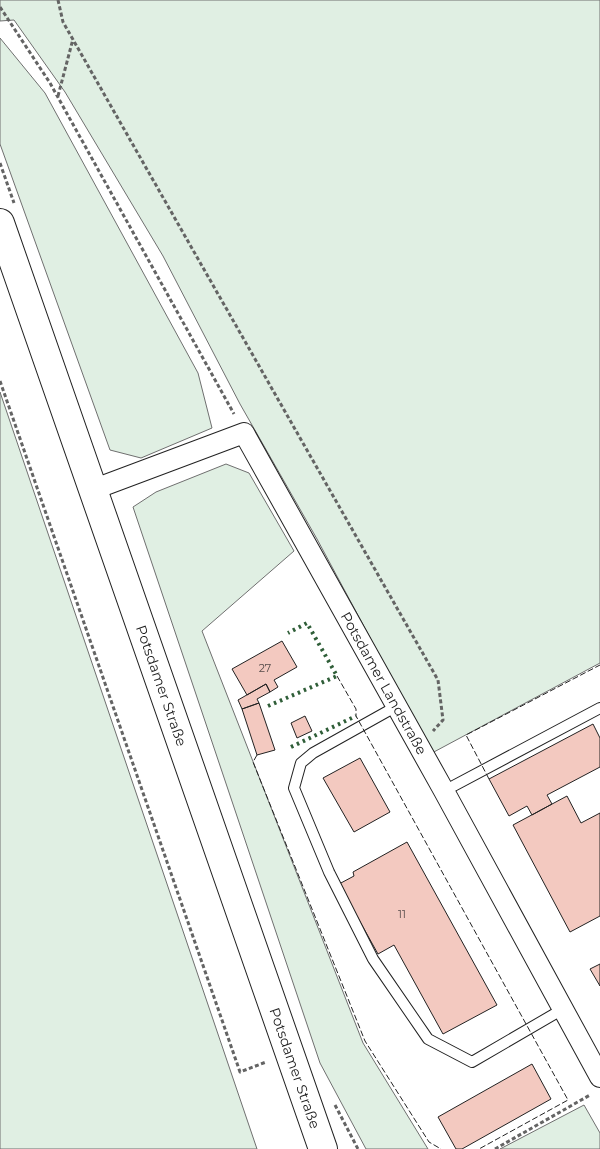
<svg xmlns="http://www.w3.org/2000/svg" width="600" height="1149" viewBox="0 0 600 1149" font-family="Montserrat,sans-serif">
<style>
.green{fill:#e0efe3;stroke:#6f6f6f}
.building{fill:#f3c9c0;stroke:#222}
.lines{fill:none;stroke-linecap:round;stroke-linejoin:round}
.lane-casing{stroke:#222;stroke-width:12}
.street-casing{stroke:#222;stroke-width:22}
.primary-casing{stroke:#222;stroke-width:30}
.path{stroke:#646464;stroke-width:3;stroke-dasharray:4 2.5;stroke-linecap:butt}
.lane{stroke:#fff;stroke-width:10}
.street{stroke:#fff;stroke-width:20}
.primary{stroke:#fff;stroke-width:28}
.hedge{stroke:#2f5e38;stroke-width:4;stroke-dasharray:2.5 4;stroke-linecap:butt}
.fence{stroke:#222;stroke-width:1;stroke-dasharray:6 2.5;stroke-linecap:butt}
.labels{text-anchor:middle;stroke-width:4;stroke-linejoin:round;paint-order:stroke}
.number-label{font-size:11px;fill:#564c4a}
.street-label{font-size:14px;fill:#222;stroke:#fff}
</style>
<rect width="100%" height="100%" fill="#fff"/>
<path class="green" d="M 0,0 L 600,0 L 600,663 L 432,753 L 317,539 L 240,404 L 163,256 L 65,92 L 14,20 L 0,21 Z
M 0,38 L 45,93 L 198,373 L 212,428 L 141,458 L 110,450 L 0,144 Z
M 0,392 L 257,1149 L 0,1149 Z
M 226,464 L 249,473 L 294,551 L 202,631 L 363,1043 L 428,1149 L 366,1149 L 320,1063 L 133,507 L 156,492 Z
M 584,1105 L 600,1133 L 600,1149 L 500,1149 Z"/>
<path class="building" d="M 282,641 L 297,667 L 274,680 L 278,687 L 270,692 L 266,684 L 247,695 L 232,669 Z
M 266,684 L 270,692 L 257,699 L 259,703 L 242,709 L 238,700 Z
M 259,703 L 275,750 L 257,755 L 242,709 Z
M 305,716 L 312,731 L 297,738 L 291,723 Z
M 593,724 L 600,738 L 600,767 L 547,795 L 552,804 L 532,815 L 527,806 L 509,816 L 489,779 Z
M 360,758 L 390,812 L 354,832 L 323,778 Z
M 567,796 L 581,823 L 600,813 L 600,916 L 570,932 L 513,825 Z
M 407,842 L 497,1005 L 443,1034 L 394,945 L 378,954 L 339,884 L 354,876 L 353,872 Z
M 600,964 L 600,986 L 590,969 Z
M 532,1064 L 551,1099 L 462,1149 L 456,1149 L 438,1117 Z"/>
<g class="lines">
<g class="lane-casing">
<path id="lane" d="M 397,706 L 313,753 L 301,763 L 294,788 L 329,872 L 373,959 L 428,1039 L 472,1062 L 563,1009
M 444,791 L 600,708"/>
</g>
<g class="street-casing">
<g id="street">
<path id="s1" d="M 92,490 L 244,433 L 444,791 L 600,1077"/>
</g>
</g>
<g class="primary-casing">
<g id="primary">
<path id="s2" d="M 0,223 L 323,1149"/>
</g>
</g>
<path class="path" d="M 58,0 L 63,22 L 438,680 L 443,720 L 433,731
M 0,7 L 50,83 L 234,414
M 58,96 L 73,39
M 0,163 L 14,203
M 0,381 L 240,1072 L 266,1062
M 335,1105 L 358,1149
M 495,1149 L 590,1095"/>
<use href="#lane" class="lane"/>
<use href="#street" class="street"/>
<use href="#primary" class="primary"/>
<path class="hedge" d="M 268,706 L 337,676 L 307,623 L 288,633
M 291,747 L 356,716"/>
<path class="fence" d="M 337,676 L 356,709 L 356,716 L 568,1100 L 479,1149
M 257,755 L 253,762 L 365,1041 L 429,1142 L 441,1149
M 489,779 L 466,735 L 600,665"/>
</g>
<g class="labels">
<g class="number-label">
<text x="265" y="672">27</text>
<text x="402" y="918">11</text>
</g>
<g class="street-label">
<text dy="5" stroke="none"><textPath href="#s1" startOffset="449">Potsdamer Landstraße</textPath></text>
<text dy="5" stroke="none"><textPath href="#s2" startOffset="490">Potsdamer Straße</textPath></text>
<text dy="5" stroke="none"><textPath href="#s2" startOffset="895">Potsdamer Straße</textPath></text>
</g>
</g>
</svg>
